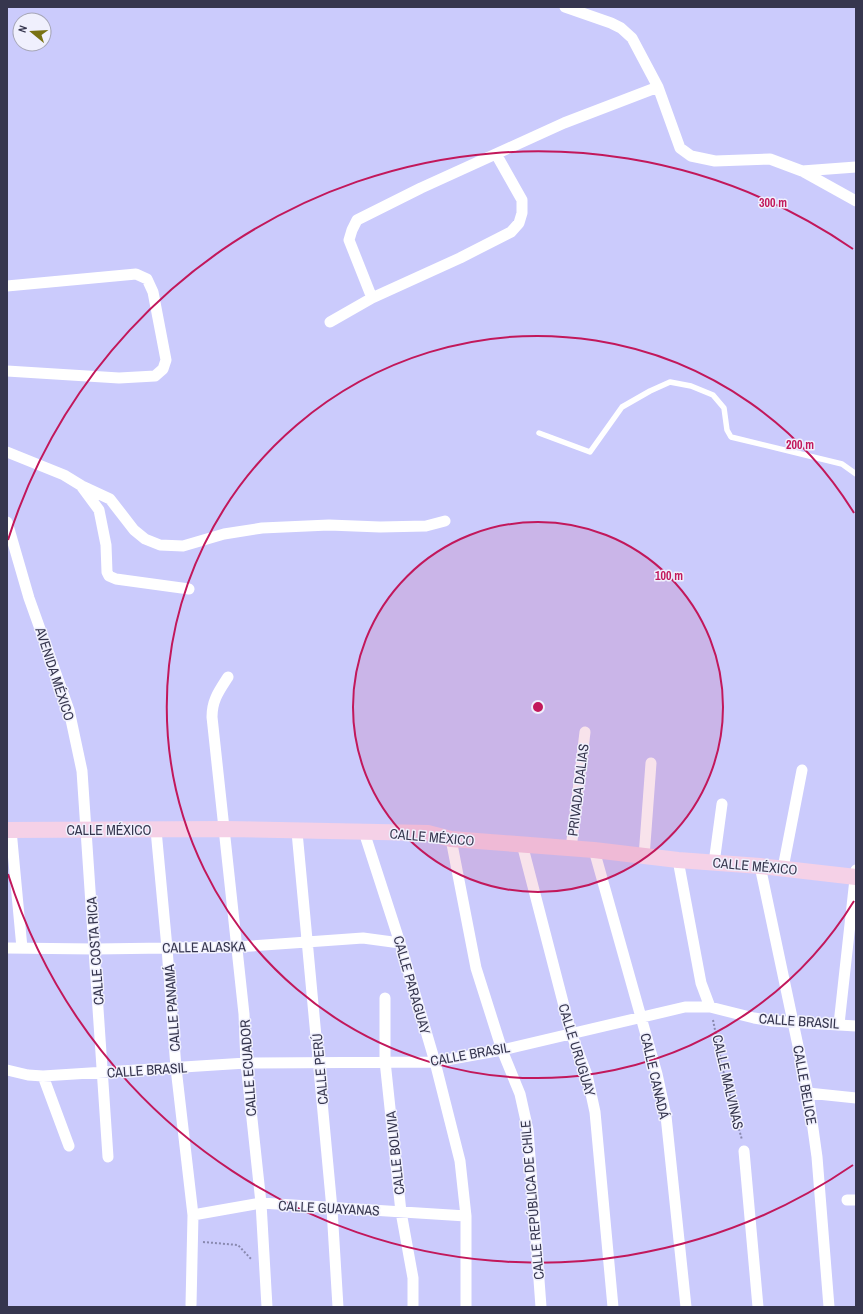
<svg xmlns="http://www.w3.org/2000/svg" width="863" height="1314" viewBox="0 0 863 1314" font-family="'Archivo Narrow',sans-serif">
<style>
.lines{fill:none;stroke-linecap:round;stroke-linejoin:round}
.path{stroke:#8989af;stroke-width:2;stroke-dasharray:2 2;stroke-linecap:butt}
.lane{stroke:#fff;stroke-width:5.5}
.street{stroke:#fff;stroke-width:11}
.secondary{stroke:#f5d1e7;stroke-width:16}
.ring{fill:none;stroke:#c2185b;stroke-width:2}
.labels{text-anchor:middle;stroke-width:3;stroke-linejoin:round;paint-order:stroke}
.street-label{font-size:14px;fill:#36364e;stroke:#f0f0fd}
.centre{fill:#c2185b;stroke:#f0f0fd;stroke-width:2}
.ring-label{font-size:12px;text-anchor:middle;font-weight:bold;fill:#c2185b;stroke:#f0f0fd;stroke-width:3;stroke-linejoin:round;paint-order:stroke}
</style>
<rect width="100%" height="100%" fill="#cbcbfc"/>
<g class="lines">
<path class="path" d="M 713,1020 L 723,1070 L 742,1140
M 203,1242 L 238,1245 L 252,1260"/>
<path class="lane" d="M 539,433 L 590,452 L 622,407 L 650,391 L 670,382 L 691,386 L 713,395 L 724,408 L 727,430 L 731,437 L 842,464 L 856,474"/>
<path class="street" d="M 565,7 L 611,23 L 621,28 L 632,38 L 658,87 L 680,148 L 691,156 L 715,161 L 770,159 L 802,171 L 856,201
M 802,171 L 856,167
M 7,286 L 136,274 L 147,279 L 153,292 L 166,360 L 163,369 L 155,376 L 119,378 L 7,371
M 372,298 L 349,240 L 352,230 L 357,220 L 421,188 L 564,123 L 658,87
M 330,322 L 372,298 L 460,258 L 511,232 L 519,223 L 522,213 L 522,200 L 496,154
M 7,452 L 64,475 L 82,486 L 110,499 L 134,530 L 145,539 L 160,545 L 183,546 L 224,534 L 262,528 L 329,525 L 380,527 L 426,526 L 445,521
M 82,487 L 99,510 L 106,545 L 107,572 L 109,576 L 116,579 L 189,589
M 7,522 L 29,598 L 69,710 L 82,771 L 108,1157
M 228,677 C 219,691 212,700 212,717 L 244,1014 L 246,1063 L 261,1203 L 267,1307
M 11,830 L 22,948
M 156,830 L 167,948 L 176,1068 L 193,1215 L 191,1305
M 297,832 L 332,1209 L 338,1307
M 364,832 L 400,943 L 435,1062 L 460,1161 L 466,1216 L 466,1307
M 451,839 L 476,968 L 502,1050 L 520,1094 L 528,1130 L 541,1307
M 522,844 L 571,1033 L 587,1075 L 595,1112 L 613,1307
M 571,849 L 585,732
M 594,850 L 657,1074 L 666,1116 L 686,1307
M 644,857 L 651,763
M 678,860 L 701,983 L 710,1007
M 714,863 L 722,804
M 760,866 L 808,1093 L 817,1157 L 829,1307
M 783,868 L 802,770
M 7,948 L 95,949 L 237,947 L 363,938 L 400,943
M 385,998 L 385,1061 L 401,1212 L 413,1278 L 413,1307
M 839,1024 L 856,870
M 7,1070 L 28,1075 L 43,1076 L 246,1063 L 435,1062 L 502,1050 L 685,1007 L 710,1007 L 754,1018 L 772,1021 L 856,1026
M 43,1076 L 69,1146
M 808,1093 L 856,1098
M 744,1151 L 758,1307
M 847,1200 L 856,1200
M 193,1215 L 261,1203 L 466,1216"/>
<path class="secondary" d="M 7,830 L 225,829 L 428,833 L 451,839 L 594,850 L 678,860 L 760,866 L 856,877"/>
</g>
<circle cx="538" cy="707" r="185" fill="#c2185b" fill-opacity=".12"/>
<g class="ring">
<circle cx="538" cy="707" r="185"/>
<path d="M854 901A371 371 0 1 1 854 513"/>
<path d="M853 1165A556 556 0 0 1 8 874M8 540A556 556 0 0 1 853 249"/>
</g>
<g class="labels">
<g class="street-label">
<text transform="translate(55 674) rotate(72)" y="5">AVENIDA MÉXICO</text>
<text transform="translate(578 790) rotate(-83)" y="5">PRIVADA DALIAS</text>
<text x="109" y="835">CALLE MÉXICO</text>
<text transform="translate(432 837) rotate(5)" y="5">CALLE MÉXICO</text>
<text transform="translate(755 866) rotate(5)" y="5">CALLE MÉXICO</text>
<text transform="translate(204 947) rotate(-1)" y="5">CALLE ALASKA</text>
<text transform="translate(95 951) rotate(-94)" y="5">CALLE COSTA RICA</text>
<text transform="translate(412 985) rotate(74)" y="5">CALLE PARAGUAY</text>
<text transform="translate(172 1008) rotate(-94)" y="5">CALLE PANAMÁ</text>
<text transform="translate(799 1021) rotate(4)" y="5">CALLE BRASIL</text>
<text transform="translate(577 1050) rotate(73)" y="5">CALLE URUGUAY</text>
<text transform="translate(470 1054) rotate(-10)" y="5">CALLE BRASIL</text>
<text transform="translate(248 1068) rotate(-94)" y="5">CALLE ECUADOR</text>
<text transform="translate(320 1069) rotate(-95)" y="5">CALLE PERÚ</text>
<text transform="translate(147 1070) rotate(-4)" y="5">CALLE BRASIL</text>
<text transform="translate(655 1076) rotate(77)" y="5">CALLE CANADÁ</text>
<text transform="translate(728 1082) rotate(77)" y="5">CALLE MALVINAS</text>
<text transform="translate(805 1085) rotate(80)" y="5">CALLE BELICE</text>
<text transform="translate(395 1153) rotate(-96)" y="5">CALLE BOLIVIA</text>
<text transform="translate(532 1200) rotate(-95)" y="5">CALLE REPÚBLICA DE CHILE</text>
<text transform="translate(329 1208) rotate(3)" y="5">CALLE GUAYANAS</text>
</g>
</g>
<circle cx="538" cy="707" r="6" class="centre"/>
<g class="ring-label">
<text x="773" y="207">300 m</text>
<text x="800" y="449">200 m</text>
<text x="669" y="580">100 m</text>
</g>
<rect width="863" height="1314" fill="none" stroke="#36364e" stroke-width="16"/>
<g transform="translate(32 32) rotate(288)"><circle r="19" fill="#f0f0fd" stroke="#a6a6b7"/>
<path d="M0-3L7 15L0 10L-7 15Z" fill="#797213"/>
<text y="-6" font-size="11" font-weight="bold" text-anchor="middle" fill="#36364e">N</text>
</g>
</svg>
